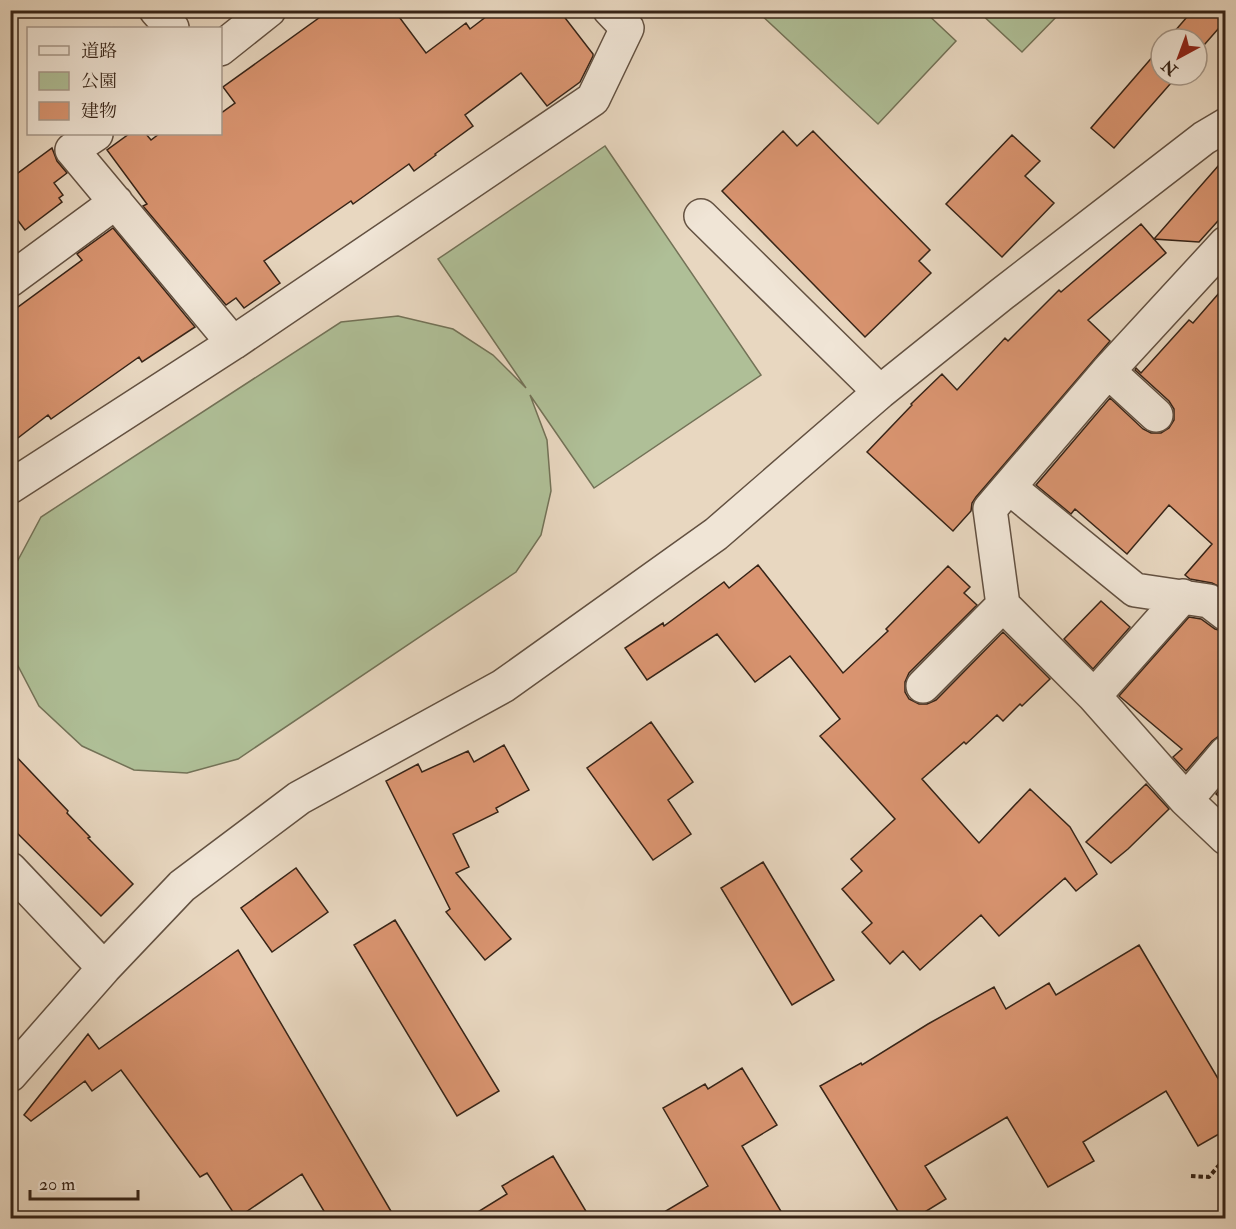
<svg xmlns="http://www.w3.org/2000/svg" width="1236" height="1229" viewBox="0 0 1236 1229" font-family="'IM FELL Double Pica','Noto Serif JP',serif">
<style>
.green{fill:#afbf97;stroke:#737257;stroke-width:1.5}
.building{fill:#d99470;stroke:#372417;stroke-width:1.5}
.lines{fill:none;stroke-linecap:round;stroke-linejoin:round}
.minor-casing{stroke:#635141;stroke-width:36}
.path{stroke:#372417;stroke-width:4;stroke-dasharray:4.5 3;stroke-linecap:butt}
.minor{stroke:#f0e5d6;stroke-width:33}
</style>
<rect width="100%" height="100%" fill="#e8d7c0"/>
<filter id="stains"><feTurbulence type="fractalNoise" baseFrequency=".00333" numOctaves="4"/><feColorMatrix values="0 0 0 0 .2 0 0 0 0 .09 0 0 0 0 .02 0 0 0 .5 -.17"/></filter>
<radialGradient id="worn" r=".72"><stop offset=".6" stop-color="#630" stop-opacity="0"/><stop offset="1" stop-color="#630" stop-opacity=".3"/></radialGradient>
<path class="green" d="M 757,11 L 924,11 L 956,41 L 878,124 Z
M 978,11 L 1062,11 L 1022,52 Z
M 605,146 L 761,375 L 594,488 L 530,395 L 547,440 L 551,491 L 541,535 L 516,572 L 238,759 L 187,773 L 134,770 L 82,746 L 39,706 L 16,662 L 11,631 L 10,591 L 17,562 L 41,517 L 341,322 L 398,316 L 453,329 L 493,355 L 526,388 L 438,259 Z"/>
<path class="building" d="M 330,10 L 394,10 L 426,53 L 466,23 L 470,29 L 495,10 L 559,10 L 593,54 L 593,56 L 580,82 L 547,106 L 521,73 L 465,115 L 473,126 L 435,154 L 436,155 L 414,171 L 409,164 L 353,204 L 351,201 L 264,261 L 280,283 L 244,308 L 236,298 L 226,305 L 143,206 L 147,204 L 107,150 L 129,134 L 146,134 L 151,140 L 159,134 L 220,134 L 220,114 L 235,103 L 223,87 Z
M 1193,10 L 1226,10 L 1226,20 L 1197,53 L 1197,39 L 1168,39 Z
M 1161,47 L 1161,75 L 1178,75 L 1114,148 L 1091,128 Z
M 783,131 L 797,146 L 813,131 L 930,250 L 919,261 L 931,273 L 865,337 L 722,191 Z
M 1012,135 L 1040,161 L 1025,176 L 1054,203 L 1002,257 L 946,204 Z
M 52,148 L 57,161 L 67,173 L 54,183 L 63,195 L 59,198 L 62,202 L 25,230 L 10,210 L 10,179 Z
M 1226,157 L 1226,212 L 1199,242 L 1154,239 Z
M 1141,224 L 1166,253 L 1088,320 L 1110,341 L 976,497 L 972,503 L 971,511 L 953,531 L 867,452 L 912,405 L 911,404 L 942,374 L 957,390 L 1005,338 L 1008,341 L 1059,290 L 1061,292 Z
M 113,228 L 195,327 L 142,362 L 139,357 L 51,419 L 48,415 L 10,444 L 10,313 L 82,260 L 77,254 Z
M 1226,285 L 1226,590 L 1212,583 L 1190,579 L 1185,575 L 1212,544 L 1169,505 L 1127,554 L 1075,509 L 1071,514 L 1036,485 L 1110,398 L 1143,429 L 1151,433 L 1161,433 L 1169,428 L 1174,420 L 1174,409 L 1169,401 L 1135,370 L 1136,368 L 1141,373 L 1189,320 L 1193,323 Z
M 758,565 L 843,673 L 888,631 L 886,629 L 948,566 L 970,587 L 964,593 L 977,605 L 909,673 L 905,682 L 905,692 L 909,699 L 919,704 L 927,704 L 936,700 L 1003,632 L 1050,679 L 1022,706 L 1020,704 L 1003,721 L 997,715 L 966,744 L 964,742 L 922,779 L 979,843 L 1030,789 L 1070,827 L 1097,874 L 1076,891 L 1065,878 L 999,936 L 981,915 L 920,970 L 903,951 L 890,964 L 862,932 L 872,923 L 842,889 L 862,871 L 851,859 L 895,819 L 820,736 L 840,719 L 790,656 L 755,682 L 717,634 L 647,680 L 625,648 L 663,623 L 664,626 L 724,582 L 729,588 Z
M 1101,601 L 1130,627 L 1093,669 L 1064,639 Z
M 1189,617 L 1201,619 L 1215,629 L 1226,632 L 1226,735 L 1219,736 L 1212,741 L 1186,771 L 1173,757 L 1182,749 L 1119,696 Z
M 651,722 L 693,782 L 668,800 L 691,834 L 653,860 L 587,768 Z
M 504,745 L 529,790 L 496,808 L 498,812 L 453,834 L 469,867 L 456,873 L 511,939 L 485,960 L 446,912 L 450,909 L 386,781 L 418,764 L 422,772 L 468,751 L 474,762 Z
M 10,750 L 68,811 L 67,813 L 90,837 L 88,838 L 133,884 L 101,916 L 10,826 Z
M 1226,783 L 1226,803 L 1216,794 Z
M 1146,784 L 1169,809 L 1128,849 L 1111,863 L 1086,842 Z
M 763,862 L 834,980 L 792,1005 L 721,888 Z
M 296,868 L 328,912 L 272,952 L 241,908 Z
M 395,920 L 499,1091 L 457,1116 L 354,945 Z
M 1139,945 L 1226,1092 L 1226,1130 L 1198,1146 L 1166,1091 L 1083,1142 L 1094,1161 L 1048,1187 L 1007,1117 L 925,1166 L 946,1199 L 915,1218 L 902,1218 L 820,1086 L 861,1063 L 862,1065 L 928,1024 L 994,987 L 1006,1009 L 1049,983 L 1056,995 Z
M 238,950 L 395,1218 L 328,1218 L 302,1174 L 237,1218 L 207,1173 L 200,1177 L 121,1070 L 92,1091 L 85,1081 L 31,1121 L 24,1115 L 88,1034 L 99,1049 Z
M 742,1068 L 777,1125 L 742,1146 L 785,1218 L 654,1218 L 708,1186 L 663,1108 L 705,1084 L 708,1089 Z
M 553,1156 L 590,1218 L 468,1218 L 507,1194 L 502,1186 Z"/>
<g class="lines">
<g class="minor-casing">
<path id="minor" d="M 156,10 L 172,28
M 220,49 L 269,10
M 96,134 L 72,150 L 233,343
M 701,216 L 880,392
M 1226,243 L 1108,371 L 990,509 L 1003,605 L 1094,696 L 1186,800 L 1226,838
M 10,280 L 116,202
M 1108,371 L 1156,415
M 10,487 L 233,343 L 593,99 L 627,28 L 610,10
M 1010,488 L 1135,590 L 1209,601 L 1226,614
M 923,686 L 1003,605
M 1094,696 L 1183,596
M 1186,800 L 1226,753
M 10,869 L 104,968
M 10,1075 L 104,968 L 182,886 L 299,798 L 503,686 L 716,534 L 880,392 L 1002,294 L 1204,138 L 1226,125"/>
</g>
<path class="path" d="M 1191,1176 L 1209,1177 L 1226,1157"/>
<use href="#minor" class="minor"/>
</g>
<rect width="1236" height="1229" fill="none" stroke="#e8d7c0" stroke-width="36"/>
<rect x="12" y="12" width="1212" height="1205" fill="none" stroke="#372417" stroke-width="3"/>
<rect x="18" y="18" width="1200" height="1193" fill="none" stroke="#372417" stroke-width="1.5"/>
<rect x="27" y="27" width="195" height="108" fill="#f0e5d6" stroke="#a6988a" stroke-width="1.5"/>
<rect x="39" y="46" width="30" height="9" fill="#f0e5d6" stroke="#a6988a" stroke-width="1.5"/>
<text x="81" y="57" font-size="18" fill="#372417">道路</text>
<rect x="39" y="72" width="30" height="18" fill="#afbf97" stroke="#a6988a" stroke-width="1.5"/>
<text x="81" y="87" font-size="18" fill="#372417">公園</text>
<rect x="39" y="102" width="30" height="18" fill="#d99470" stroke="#a6988a" stroke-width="1.5"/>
<text x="81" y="117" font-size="18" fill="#372417">建物</text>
<g transform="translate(1179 57) rotate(221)"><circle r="28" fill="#f0e5d6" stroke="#a6988a" stroke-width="1.5"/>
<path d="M0-4.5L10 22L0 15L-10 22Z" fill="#8f2418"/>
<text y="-9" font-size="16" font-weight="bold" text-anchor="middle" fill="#372417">N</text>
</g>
<path d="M30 1190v9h108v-9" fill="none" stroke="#372417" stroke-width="3"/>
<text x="39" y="1190" font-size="18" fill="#372417" stroke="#f0e5d6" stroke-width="4.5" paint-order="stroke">20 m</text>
<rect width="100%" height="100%" filter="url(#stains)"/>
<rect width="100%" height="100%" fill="url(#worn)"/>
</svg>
